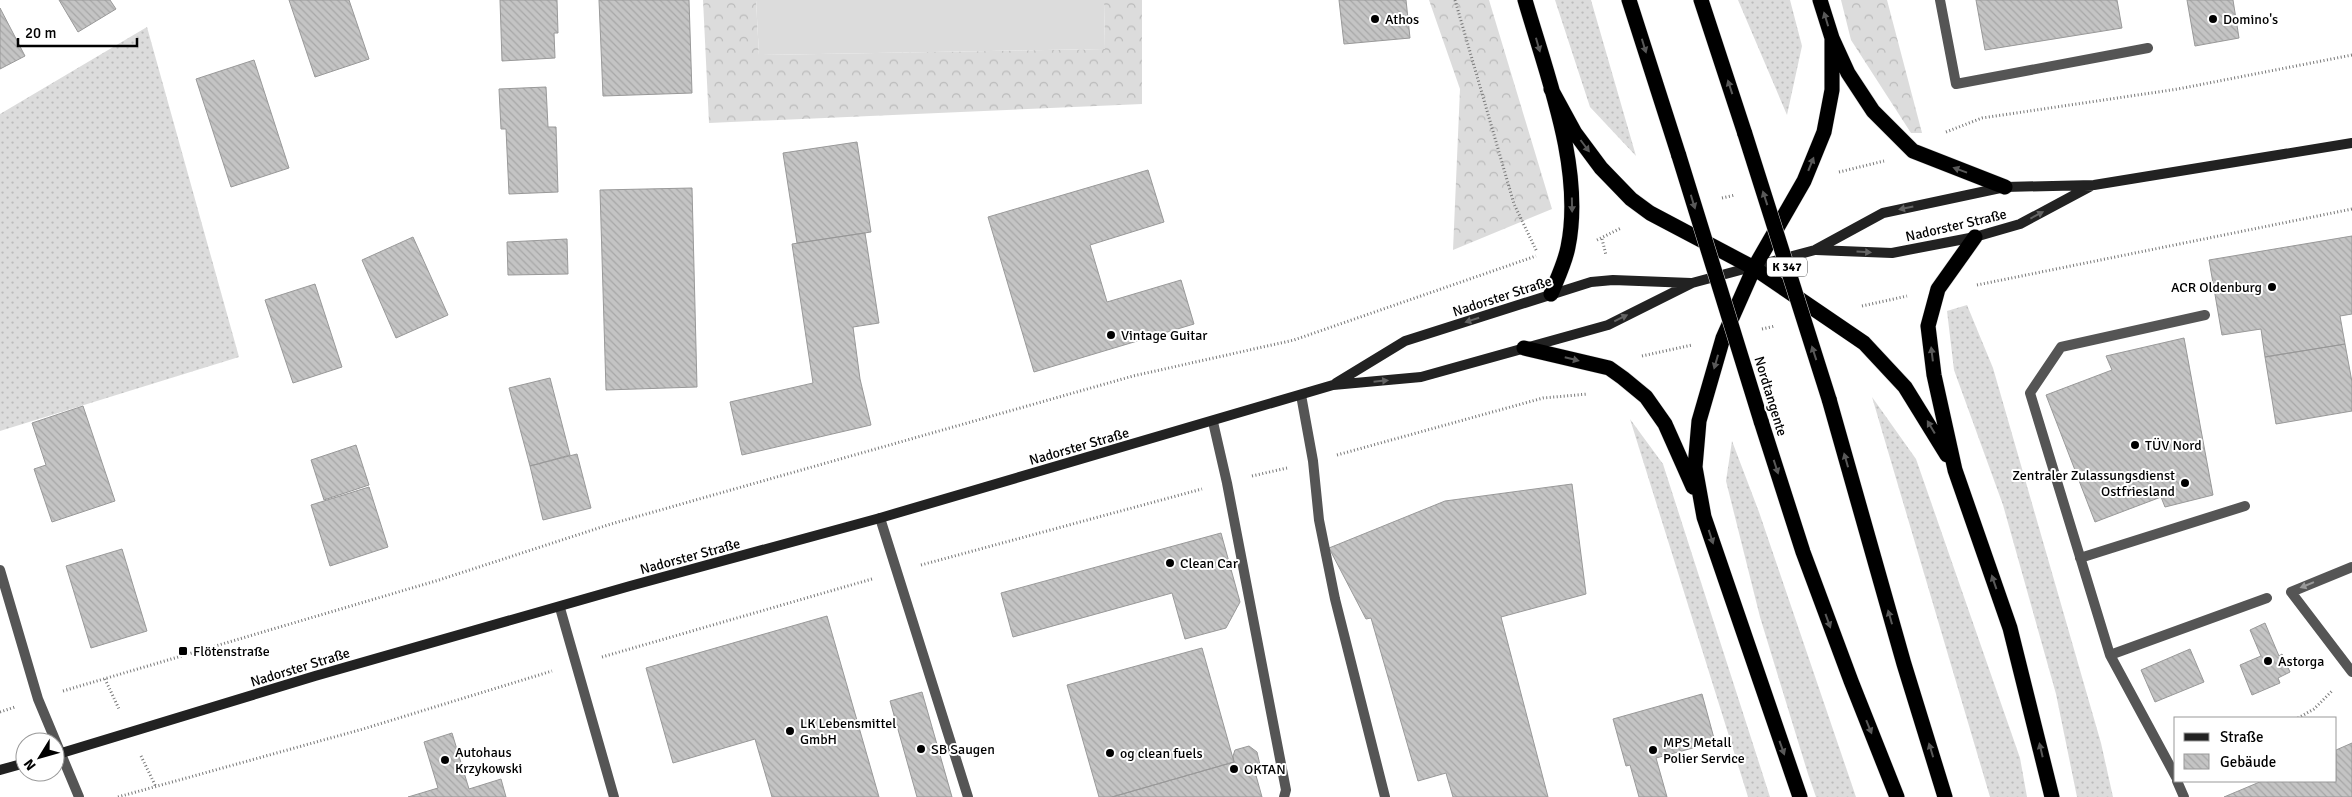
<svg xmlns="http://www.w3.org/2000/svg" width="2352" height="797" viewBox="0 0 2352 797" font-family="Signika,sans-serif">
<style>
.grass{fill:url(#grass-dots)}
.forest{fill:url(#forest-crowns)}
.pitch{fill:#dcdcdc}
.building{fill:url(#building-back-hatch);stroke:#999}
.lines{fill:none;stroke-linecap:round;stroke-linejoin:round}
.highway-casing{stroke:#dbdbdb;stroke-width:16}
.path{stroke:#777;stroke-width:3;stroke-dasharray:1 2.5;stroke-linecap:butt}
.lane{stroke:#555;stroke-width:10}
.street{stroke:#555;stroke-width:10}
.secondary{stroke:#222;stroke-width:10}
.highway{stroke:#000;stroke-width:15}
.highway-bridge-casing{stroke:#dbdbdb;stroke-width:16;stroke-linecap:butt}
.highway-bridge{stroke:#000;stroke-width:15}
.oneway{fill:#595959}
.oneway2{fill:#646464}
.oneway3{fill:#999}
.poi-dot{fill:#000;stroke:#fff;stroke-width:2}
.labels{text-anchor:middle;stroke-width:4;stroke-linejoin:round;paint-order:stroke}
.shield{fill:#fff;stroke:#4c4c4c;stroke-width:1}
.shield-label{font-size:12px;font-weight:bold;fill:#000}
.poi-label{font-size:14px;fill:#000;stroke:#fff;text-anchor:start}
.street-label{font-size:14px;fill:#000;stroke:#fff}
</style>
<defs>
<pattern id="grass-dots" width="8" height="8" patternUnits="userSpaceOnUse" patternTransform="scale(1.25)"><rect width="8" height="8" fill="#dcdcdc"/><path d="M2 2h.1M6 6h.1" fill="none" stroke="#bbb" stroke-width="1.8" stroke-linecap="round"/></pattern>
<pattern id="forest-crowns" width="20" height="18" patternUnits="userSpaceOnUse" patternTransform="scale(1.25)"><rect width="20" height="18" fill="#dcdcdc"/><path d="M2 6a3 3 0 1 1 6 0M12 15a3 3 0 1 1 6 0" fill="none" stroke="#bbb"/></pattern>
<pattern id="building-back-hatch" width="6" height="6" patternUnits="userSpaceOnUse" patternTransform="scale(1.25)"><rect width="6" height="6" fill="#c4c4c4"/><path d="M-1 5l2 2M0 0l6 6M5-1l2 2" fill="none" stroke="#a7a7a7"/></pattern>
</defs>
<rect width="100%" height="100%" fill="#fff"/>
<path class="grass" d="M 1555,0 L 1591,0 L 1636,156 L 1590,107 Z
M 1738,0 L 1790,0 L 1802,46 L 1787,115 Z
M 147,27 L 239,357 L 0,431 L 0,114 Z
M 1967,305 L 1993,368 L 2101,743 L 2113,797 L 2077,797 L 2056,694 L 2003,505 L 1954,370 L 1947,311 Z
M 1872,397 L 1916,459 L 2020,758 L 2027,797 L 1990,797 Z
M 1630,419 L 1663,464 L 1770,797 L 1748,797 Z
M 1732,441 L 1759,512 L 1856,797 L 1816,797 L 1808,774 L 1760,617 L 1726,481 Z"/>
<path class="forest" d="M 703,0 L 756,0 L 759,55 L 1105,49 L 1104,0 L 1142,0 L 1142,104 L 709,123 Z
M 1429,0 L 1489,0 L 1552,209 L 1453,250 L 1460,89 Z
M 1841,0 L 1887,0 L 1922,133 L 1911,133 L 1851,40 Z"/>
<path class="pitch" d="M 756,0 L 1104,0 L 1105,49 L 759,55 Z"/>
<path class="building" d="M 59,0 L 110,0 L 116,9 L 78,32 Z
M 289,0 L 349,0 L 369,59 L 315,77 Z
M 500,0 L 557,0 L 558,33 L 554,33 L 555,58 L 502,61 Z
M 599,0 L 689,0 L 692,93 L 603,96 Z
M 1339,0 L 1406,0 L 1410,38 L 1344,44 Z
M 1976,0 L 2117,0 L 2122,28 L 1985,50 Z
M 2187,0 L 2233,0 L 2239,38 L 2195,46 Z
M 0,8 L 25,56 L 0,69 Z
M 254,60 L 289,168 L 231,187 L 196,79 Z
M 546,87 L 548,127 L 556,127 L 558,192 L 509,194 L 506,129 L 501,129 L 499,89 Z
M 857,142 L 871,232 L 797,243 L 783,153 Z
M 1148,170 L 1164,222 L 1090,245 L 1107,302 L 1181,280 L 1194,324 L 1034,372 L 988,217 Z
M 692,188 L 697,387 L 606,390 L 600,190 Z
M 865,233 L 879,323 L 853,327 L 860,379 L 871,425 L 742,455 L 730,402 L 813,383 L 792,244 Z
M 2352,236 L 2352,314 L 2340,316 L 2345,344 L 2265,357 L 2261,329 L 2222,335 L 2209,260 Z
M 413,237 L 448,315 L 396,338 L 362,260 Z
M 567,239 L 568,274 L 508,275 L 507,242 Z
M 315,284 L 342,367 L 293,383 L 265,300 Z
M 2184,338 L 2213,495 L 2165,507 L 2161,497 L 2095,522 L 2046,395 L 2112,370 L 2106,356 Z
M 2345,344 L 2352,382 L 2352,411 L 2276,424 L 2265,357 Z
M 550,378 L 570,455 L 530,466 L 509,388 Z
M 83,406 L 115,501 L 52,522 L 34,469 L 46,465 L 32,423 Z
M 356,445 L 369,485 L 324,500 L 311,460 Z
M 577,454 L 591,508 L 543,520 L 530,466 Z
M 1572,484 L 1586,594 L 1501,617 L 1548,797 L 1453,797 L 1446,773 L 1418,781 L 1371,618 L 1366,619 L 1329,548 L 1445,501 Z
M 369,487 L 388,547 L 330,566 L 311,505 Z
M 1221,533 L 1240,602 L 1226,628 L 1185,639 L 1172,593 L 1013,637 L 1001,593 Z
M 122,549 L 147,631 L 91,648 L 66,566 Z
M 827,616 L 879,797 L 772,797 L 755,739 L 673,763 L 646,668 Z
M 2265,623 L 2279,656 L 2282,654 L 2290,672 L 2278,678 L 2280,683 L 2252,695 L 2240,665 L 2261,656 L 2250,630 Z
M 1202,648 L 1234,762 L 1112,797 L 1099,797 L 1067,685 Z
M 2190,649 L 2204,682 L 2155,702 L 2141,670 Z
M 922,692 L 952,797 L 917,797 L 890,701 Z
M 1702,694 L 1715,742 L 1656,758 L 1667,797 L 1639,797 L 1630,765 L 1626,766 L 1613,719 Z
M 452,733 L 469,789 L 501,779 L 506,797 L 408,797 L 438,788 L 424,742 Z
M 2352,743 L 2352,797 L 2224,797 L 2262,781 L 2336,781 L 2336,750 Z
M 1249,746 L 1257,752 L 1260,765 L 1255,772 L 1262,797 L 1112,797 L 1234,762 L 1233,756 L 1235,750 Z"/>
<g class="lines">
<g class="highway-casing">
<path id="highway" d="M 1525,0 C 1547,76 1584,169 1568,247 C 1565,263 1557,279 1551,294
M 1629,0 L 1679,156
M 1701,0 L 1745,134
M 1820,0 L 1832,38 L 1848,73 L 1873,111 L 1913,151 L 2005,187
M 1551,89 L 1575,133 L 1601,168 L 1631,199 L 1650,213 L 1754,268 L 1864,343 L 1905,387 L 1947,455
M 1975,237 L 1938,289 L 1928,326 L 1934,375 L 1955,470 L 2010,628 L 2052,797
M 1524,348 L 1609,368 L 1623,378 L 1646,397 L 1665,424 L 1693,487
M 1829,399 L 1904,664 L 1945,797
M 1761,421 L 1803,552 L 1851,681 L 1897,797
M 1800,797 L 1704,517 L 1695,467 L 1699,421 L 1723,338 L 1754,268 L 1804,181 L 1824,132 L 1832,90 L 1832,38"/>
</g>
<path class="path" d="M 1455,0 L 1514,204 L 1537,252
M 1946,132 L 1982,118 L 2178,89 L 2352,55
M 1839,172 L 1884,161
M 1722,198 L 1735,195
M 1602,239 L 1606,255
M 1597,240 L 1621,228
M 1977,285 L 2352,209
M 1862,306 L 1907,296
M 1762,329 L 1775,326
M 1642,356 L 1692,345
M 1337,455 L 1543,398 L 1588,394
M 1252,476 L 1287,468
M 921,565 L 1202,489
M 602,657 L 872,579
M 105,679 L 119,709
M 63,691 L 439,580 L 611,524 L 1133,376 L 1294,340 L 1536,256
M 0,712 L 15,707
M 2298,718 L 2314,709 L 2333,690
M 141,756 L 156,787
M 118,797 L 363,729 L 552,671"/>
<path class="lane" d="M 1940,0 L 1956,84 L 2148,48
M 1301,395 L 1313,461 L 1319,520 L 1335,599 L 1385,797
M 1213,422 L 1227,483 L 1286,790 L 1284,797
M 880,518 L 968,797
M 2080,558 L 2245,506
M 2352,567 L 2291,592 L 2352,672
M 560,608 L 614,797
M 2110,655 L 2267,598
M 2176,777 L 2110,655 L 2030,393 L 2061,347 L 2205,315
M 2177,781 L 2184,797"/>
<path class="street" d="M 0,570 L 38,699 L 79,797"/>
<path class="secondary" d="M 1816,250 L 1892,253 L 1975,237 L 2020,224 L 2091,186
M 1336,383 L 1405,341 L 1591,282 L 1613,280 L 1691,283
M 55,755 L 315,676 L 630,586 L 880,518 L 1333,385 L 1421,377 L 1608,325 L 1692,283 L 1815,250 L 1883,213 L 2005,187 L 2094,185 L 2352,143
M 0,770 L 25,763"/>
<use href="#highway" class="highway"/>
<g class="highway-bridge-casing">
<path id="highway-bridge" d="M 1745,134 L 1829,399
M 1679,156 L 1761,421"/>
</g>
<use href="#highway-bridge" class="highway-bridge"/>
</g>
<defs><path id="oneway-solid" d="M-6-.8H1V-3.2L6.5 0L1 3.2V.8H-6Z" transform="scale(1.25)"/></defs>
<g class="oneway">
<use href="#oneway-solid" transform="translate(1826 19) rotate(-107)"/>
<use href="#oneway-solid" transform="translate(1538 45) rotate(74)"/>
<use href="#oneway-solid" transform="translate(1644 46) rotate(73)"/>
<use href="#oneway-solid" transform="translate(1730 87) rotate(-108)"/>
<use href="#oneway-solid" transform="translate(1585 146) rotate(53)"/>
<use href="#oneway-solid" transform="translate(1811 164) rotate(-68)"/>
<use href="#oneway-solid" transform="translate(1960 170) rotate(-160)"/>
<use href="#oneway-solid" transform="translate(1765 198) rotate(-108)"/>
<use href="#oneway-solid" transform="translate(1693 202) rotate(73)"/>
<use href="#oneway-solid" transform="translate(1572 205) rotate(89)"/>
<use href="#oneway-solid" transform="translate(1814 353) rotate(-108)"/>
<use href="#oneway-solid" transform="translate(1932 354) rotate(-97)"/>
<use href="#oneway-solid" transform="translate(1572 359) rotate(14)"/>
<use href="#oneway-solid" transform="translate(1716 362) rotate(106)"/>
<use href="#oneway-solid" transform="translate(1931 427) rotate(-121)"/>
<use href="#oneway-solid" transform="translate(1846 460) rotate(-106)"/>
<use href="#oneway-solid" transform="translate(1776 467) rotate(72)"/>
<use href="#oneway-solid" transform="translate(1711 537) rotate(72)"/>
<use href="#oneway-solid" transform="translate(1994 582) rotate(-109)"/>
<use href="#oneway-solid" transform="translate(1890 617) rotate(-106)"/>
<use href="#oneway-solid" transform="translate(1828 621) rotate(70)"/>
<use href="#oneway-solid" transform="translate(1869 727) rotate(68)"/>
<use href="#oneway-solid" transform="translate(1782 748) rotate(70)"/>
<use href="#oneway-solid" transform="translate(1931 750) rotate(-107)"/>
<use href="#oneway-solid" transform="translate(2041 750) rotate(-103)"/>
</g>
<g class="oneway2">
<use href="#oneway-solid" transform="translate(1906 208) rotate(168)"/>
<use href="#oneway-solid" transform="translate(2037 215) rotate(-28)"/>
<use href="#oneway-solid" transform="translate(1864 252) rotate(3)"/>
<use href="#oneway-solid" transform="translate(1621 318) rotate(-26)"/>
<use href="#oneway-solid" transform="translate(1472 320) rotate(162)"/>
<use href="#oneway-solid" transform="translate(1381 381) rotate(-6)"/>
</g>
<use class="oneway3" href="#oneway-solid" transform="translate(2307 585) rotate(158)"/>
<g class="poi-dot">
<circle cx="1375" cy="19" r="5"/>
<circle cx="2213" cy="19" r="5"/>
<circle cx="2272" cy="287" r="5"/>
<circle cx="1111" cy="335" r="5"/>
<circle cx="2135" cy="445" r="5"/>
<circle cx="2185" cy="483" r="5"/>
<circle cx="1170" cy="563" r="5"/>
<rect x="178" y="646" width="10" height="10" rx="2.5"/>
<circle cx="2268" cy="661" r="5"/>
<circle cx="790" cy="731" r="5"/>
<circle cx="921" cy="749" r="5"/>
<circle cx="1653" cy="750" r="5"/>
<circle cx="1110" cy="753" r="5"/>
<circle cx="445" cy="760" r="5"/>
<circle cx="1234" cy="769" r="5"/>
</g>
<g class="labels">
<rect class="shield" x="1767" y="257.5" width="40" height="19" rx="4"/>
<g class="shield-label">
<text x="1787" y="271">K 347</text>
</g>
<g class="poi-label">
<text x="1385" y="24">Athos</text>
<text x="2223" y="24">Domino's</text>
<text x="2262" y="292" text-anchor="end">ACR Oldenburg</text>
<text x="1121" y="340">Vintage Guitar</text>
<text x="2145" y="450">TÜV Nord</text>
<text x="2175" y="480" text-anchor="end">Zentraler Zulassungsdienst<tspan x="2175" dy="16">Ostfriesland</tspan></text>
<text x="1180" y="568">Clean Car</text>
<text x="193" y="656">Flötenstraße</text>
<text x="2278" y="666">Astorga</text>
<text x="800" y="728">LK Lebensmittel<tspan x="800" dy="16">GmbH</tspan></text>
<text x="1663" y="747">MPS Metall<tspan x="1663" dy="16">Polier Service</tspan></text>
<text x="931" y="754">SB Saugen</text>
<text x="455" y="757">Autohaus<tspan x="455" dy="16">Krzykowski</tspan></text>
<text x="1120" y="758">og clean fuels</text>
<text x="1244" y="774">OKTAN</text>
</g>
<g class="street-label">
<text transform="translate(1956 225) rotate(-13)" y="5">Nadorster Straße</text>
<text transform="translate(1502 296) rotate(-18)" y="5">Nadorster Straße</text>
<text transform="translate(1771 396) rotate(73)" y="5">Nordtangente</text>
<text transform="translate(1079 446) rotate(-16)" y="5">Nadorster Straße</text>
<text transform="translate(690 556) rotate(-15)" y="5">Nadorster Straße</text>
<text transform="translate(300 667) rotate(-17)" y="5">Nadorster Straße</text>
</g>
</g>
<rect x="2174" y="717" width="162" height="65" fill="#ffffff" stroke="#999999"/>
<rect x="2184" y="733" width="25" height="8" fill="#222222" stroke="#999999"/>
<text x="2220" y="742" font-size="15" fill="#000000">Straße</text>
<rect x="2184" y="754" width="25" height="15" fill="url(#building-back-hatch)" stroke="#999999"/>
<text x="2220" y="767" font-size="15" fill="#000000">Gebäude</text>
<g transform="translate(40 757) rotate(233)"><circle r="24" fill="#ffffff" stroke="#999999"/>
<path d="M0-4L9 19L0 12L-9 19Z" fill="#000000"/>
<text y="-8" font-size="14" font-weight="bold" text-anchor="middle" fill="#000000">N</text>
</g>
<path d="M18 38v8h119v-8" fill="none" stroke="#000000" stroke-width="2.5"/>
<text x="25" y="38" font-size="15" fill="#000000" stroke="#ffffff" stroke-width="4" paint-order="stroke">20 m</text>
</svg>
